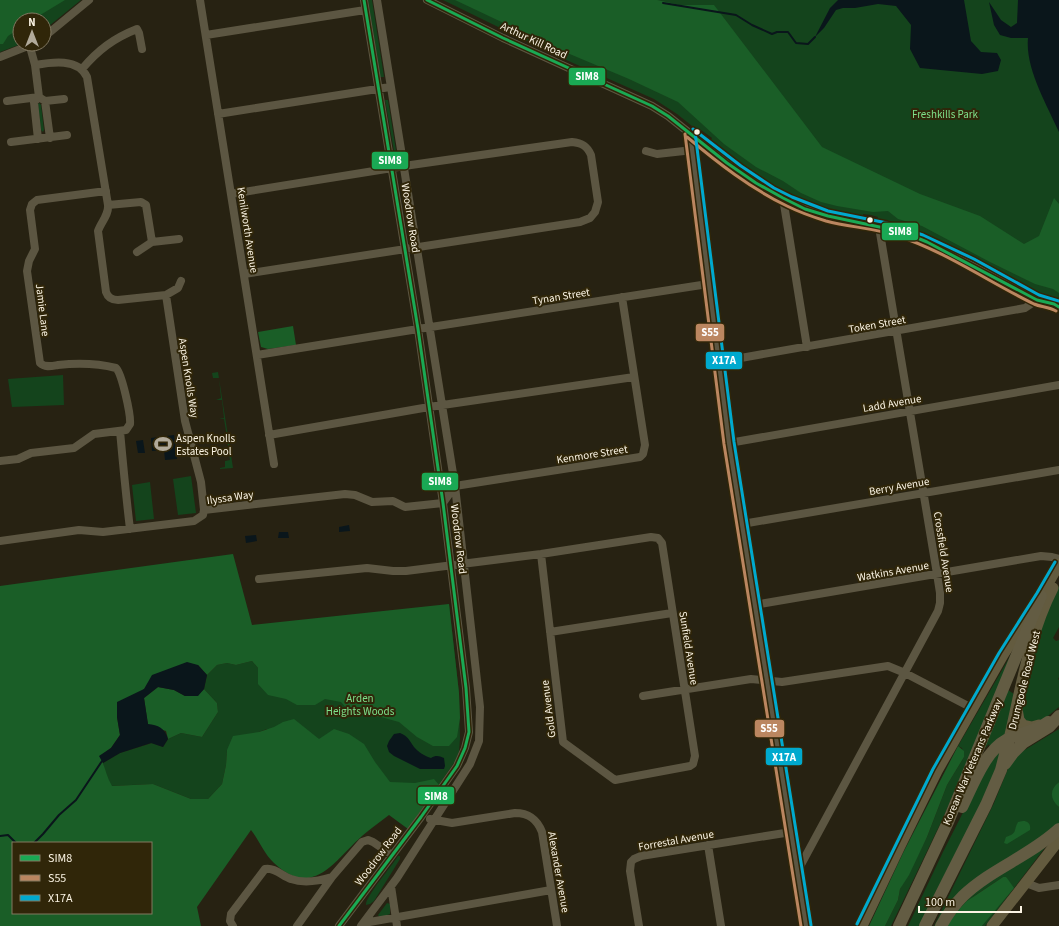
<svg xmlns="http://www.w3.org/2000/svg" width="1059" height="926" viewBox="0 0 1059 926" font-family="'Source Sans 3',sans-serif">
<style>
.green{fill:#14441c}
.forest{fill:#1a5e27;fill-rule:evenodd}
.water{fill:#0a161b}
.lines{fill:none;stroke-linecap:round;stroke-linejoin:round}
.stream{stroke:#0a161b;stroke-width:2}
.minor{stroke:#5c5642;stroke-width:8}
.major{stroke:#635b3f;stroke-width:11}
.highway{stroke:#635c43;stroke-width:12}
.bus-1-casing{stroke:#302609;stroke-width:6}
.bus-2-casing{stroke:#302609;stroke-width:6}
.bus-3-casing{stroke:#302609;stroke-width:6}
.bus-1{stroke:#1aa954;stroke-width:3}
.bus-2{stroke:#bb8660;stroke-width:3}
.bus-3{stroke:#00a9ce;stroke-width:3}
.bus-dot{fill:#fbf4e4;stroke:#302609;stroke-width:1.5}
.labels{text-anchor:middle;stroke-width:4;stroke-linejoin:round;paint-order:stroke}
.street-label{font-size:11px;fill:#fbf4e4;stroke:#302609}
.park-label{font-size:11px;fill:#7ee18b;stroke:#302609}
.poi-label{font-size:11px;fill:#fbf4e4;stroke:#302609;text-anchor:start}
.line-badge{stroke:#302609;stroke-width:1.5}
.badge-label{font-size:11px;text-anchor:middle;font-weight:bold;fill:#fff}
</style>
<rect width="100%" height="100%" fill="#272212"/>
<path class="green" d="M 0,0 L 81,0 L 44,30 L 44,20 L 20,20 L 20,44 L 21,44 L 0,52 Z
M 368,0 L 372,0 L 384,77 L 380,77 Z
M 443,0 L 1059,0 L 1059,303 L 924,234 L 908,227 L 877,219 L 878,217 L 871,215 L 863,214 L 863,216 C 847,213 830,210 815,204 C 776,191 742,167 710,141 L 712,138 L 701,130 L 697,130 L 677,114 L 654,99 L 564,59 Z
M 385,100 L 388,100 L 397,157 L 395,157 Z
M 39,103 L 41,105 L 44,130 L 43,132 L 41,130 L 38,104 Z
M 218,372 L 233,468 L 220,469 L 220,468 L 225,467 L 225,461 L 230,460 L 227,439 L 221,439 L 227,437 L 224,419 L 219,419 L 224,418 L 222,400 L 216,400 L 221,398 L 219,378 L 213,378 L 212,373 Z
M 63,375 L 64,405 L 12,407 L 8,379 Z
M 191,476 L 196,513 L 178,515 L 173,479 Z
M 150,482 L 154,519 L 136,521 L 132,485 Z
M 1059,586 L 1059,627 L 1053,638 L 1056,641 L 1059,640 L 1059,677 L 1058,679 L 1059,680 L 1059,707 L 1043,720 L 1024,723 L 1021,713 L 1033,651 L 1052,600 Z
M 449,604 L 459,693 L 460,739 L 459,752 L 456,760 L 439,785 L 279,807 L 267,729 L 259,732 L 227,750 L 226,765 L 222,784 L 208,799 L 191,799 L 153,784 L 111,786 L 105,775 L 103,763 L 120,753 L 152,743 L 163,747 L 168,739 L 181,733 L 202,737 L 218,712 L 217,703 L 204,689 L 207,675 L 217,665 L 227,663 L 236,665 L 252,661 L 258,668 Z
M 1016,646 L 944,816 L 891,926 L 885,926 L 898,900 L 900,889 L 927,837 L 947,785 L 964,757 L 962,748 L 958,746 Z
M 1008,690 L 1014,694 L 1007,736 L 990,748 L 989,744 L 984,749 Z
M 1059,729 L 1059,782 L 1057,784 L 1058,806 L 1059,807 L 1059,826 L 984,877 L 937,926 L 934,926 L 994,803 L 1009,766 L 1015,758 L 1023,751 Z
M 1002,748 L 998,767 L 922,926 L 908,926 L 943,852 L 988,763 Z
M 1047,845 L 985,926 L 982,926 L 1013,888 L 1006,877 L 1003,877 L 974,896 L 961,907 L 976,890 Z
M 398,856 L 400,856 L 400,859 L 374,901 L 370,904 L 366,905 C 365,897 392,866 398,856 Z
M 387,903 L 390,904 L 390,914 L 380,918 L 378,915 Z"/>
<path class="forest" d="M 0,0 L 65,0 L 32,20 L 20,20 L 20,28 L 8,36 L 3,44 L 0,44 Z
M 455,0 L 657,0 L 680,5 L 714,5 L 822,147 L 920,194 L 980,216 L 1024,244 L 1039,236 L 1054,198 L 1059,204 L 1059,293 L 1053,289 L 1035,284 L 990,262 L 922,226 L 898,219 L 888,211 L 873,212 L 837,206 L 821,202 L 801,193 L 783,181 L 756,167 L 724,144 L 678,102 L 629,79 L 565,52 Z
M 293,326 L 296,345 L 268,349 L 261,347 L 258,332 Z
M 233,554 L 252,625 L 449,604 L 459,693 L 460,718 L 457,737 L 449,746 L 433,746 L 417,737 L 399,722 L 381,717 L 350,712 L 341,702 L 325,699 L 315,705 L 297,705 L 286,699 L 268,695 L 258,684 L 258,668 L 252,661 L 236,665 L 227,663 L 217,665 L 207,675 L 198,665 L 144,689 L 117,717 L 120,735 L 111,748 L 100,756 C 105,766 106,776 112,786 L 153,784 L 191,799 L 208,799 L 222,784 L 226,765 L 227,750 L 233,736 L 259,732 L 274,727 L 283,722 L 294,719 L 319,739 L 334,729 L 349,734 L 364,744 L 375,762 L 390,782 L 415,783 L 434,779 L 439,785 L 408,829 L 389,815 C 380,822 370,829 362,836 C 334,861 313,900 274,863 C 264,854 259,840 251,830 L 197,907 L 201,926 L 0,926 L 0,586 ZM 13,843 L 151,843 L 151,913 L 13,913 Z
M 158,687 L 174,690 L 185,696 L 197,696 L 204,689 L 217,703 L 218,712 L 202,737 L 181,733 L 168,739 L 166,731 L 148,725 L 144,698 Z
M 958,746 L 964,751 L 964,757 L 947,785 L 927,837 L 909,875 L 900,889 L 898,900 L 885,926 L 869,926 L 903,853 Z
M 1059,782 L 1059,807 C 1050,799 1049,790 1059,782 Z
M 1023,821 C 1028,821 1031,824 1030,830 L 1007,844 L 1004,843 L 1006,837 C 1018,833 1013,831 1018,822 Z
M 1003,877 L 1006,877 L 1007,878 L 1014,888 L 982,926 L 945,926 L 961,907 L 967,901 Z"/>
<path class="water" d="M 838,0 L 964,0 L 971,41 L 981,52 L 997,53 L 1001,60 L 998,71 L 982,74 L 920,68 L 910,49 L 911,25 L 896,6 L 878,4 L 855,8 L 843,8 L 836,10 L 824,28 L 815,37 L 830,8 Z
M 1018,0 L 1059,0 L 1059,132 C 1047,105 1025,68 1028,38 L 1011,38 L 1000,35 L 994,25 L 989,2 L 1001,20 L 1011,27 L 1017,23 Z
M 174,435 L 177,459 L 165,460 L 164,450 L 152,451 L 151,438 Z
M 143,440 L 145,453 L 138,453 L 136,441 Z
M 349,525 L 350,531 L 339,532 L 339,527 Z
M 279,532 L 288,532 L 289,538 L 278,538 Z
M 256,535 L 257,541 L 246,543 L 245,536 Z
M 187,662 L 198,665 L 207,675 L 204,689 L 198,696 L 185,696 L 174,690 L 158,687 L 144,698 L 148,724 C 158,725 165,728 168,739 L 163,747 L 151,743 L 120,753 L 103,763 L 99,756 L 111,748 L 120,735 L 117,717 L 117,702 L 144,689 L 152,675 Z
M 400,733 C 408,736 409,740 414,747 C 418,752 425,756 431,758 C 436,755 439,756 444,758 L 445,766 L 444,769 L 420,769 L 394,756 L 389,752 L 387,746 L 389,741 L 394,734 Z"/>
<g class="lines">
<path class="stream" d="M 663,3 L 736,15 L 752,25 L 772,34 L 777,32 L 788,32 L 796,43 L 808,44 L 815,37
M 0,836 L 8,835 L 16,843
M 34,843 L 43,834 L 59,815 L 76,800 L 102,761"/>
<path class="minor" d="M 200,0 L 274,464
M 427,0 L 503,38 L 652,106 L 668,116 L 727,163 L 756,183 L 783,198 L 805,209 L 828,216 L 903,232 L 927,242 L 1037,300 L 1054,304 L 1059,307
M 206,35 L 365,10
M 44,37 L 89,0
M 30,47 L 35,65 L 39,97
M 0,57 L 33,44
M 35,65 C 52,62 78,58 87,77 L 108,205 C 109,215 101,222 98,231 L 106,292 C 108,298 112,300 118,300 L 166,295 L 178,288 L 181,281
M 82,69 C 98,50 114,38 137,29 L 139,33 L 142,49
M 7,101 L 39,97 L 45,101 L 50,138
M 45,101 L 64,99
M 218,114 L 390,87
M 690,133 L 708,284 L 729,443 L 806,926
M 38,139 L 34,102 L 39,97
M 11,142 L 67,135
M 646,151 L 657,154 L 693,150
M 231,194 L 411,165 L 572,142 C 582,143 587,146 591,155 L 598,202 L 595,212 L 590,218 L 580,222 L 244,274
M 783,198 L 807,347
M 108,205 L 141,202 L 146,205 L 152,242
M 137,252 L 152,242 L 179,239
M 257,355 L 418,329 L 708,284
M 718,362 L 1025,308 L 1037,300
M 120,431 C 123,464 126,496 130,529
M 269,435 L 429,407 L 634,377
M 729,443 L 1059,385
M 0,461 L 18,459 L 31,453 L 74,448 L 94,434 L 126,430 L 130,424 C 131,415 122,374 116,368 C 96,363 78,363 58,365 C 52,366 45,368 40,363 L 27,271 L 29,261 L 35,249 L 30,210 L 32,204 L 37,200 L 106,191
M 204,510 L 345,494 L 355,495 L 372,502 L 393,501 L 405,507 L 443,503 L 455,486 L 640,457 L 643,454 L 645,445 L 622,297
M 742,524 L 1059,470
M 0,541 L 79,530 L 103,532 L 194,521 L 203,515 L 204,510 L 201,482 L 185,421 L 166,295
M 259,579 L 367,568 L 393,571 L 406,571 L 541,554 L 651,537 L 658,538 L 662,543 L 695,756 L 693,764 L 690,766 L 615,780 L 563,742 L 541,554
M 754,605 L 1041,556 L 1052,557 L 1059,559
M 550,632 L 672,613
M 643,696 L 751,679 L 782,682 L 888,666 L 905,673 L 972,708
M 430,819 L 452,823 L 515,813 C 529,813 537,819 542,832 L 557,926
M 708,845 L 721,926
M 797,872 L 938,611 L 940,603 L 940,593 L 937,574 L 879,227
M 1026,883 L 1039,888 L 1059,885
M 391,886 L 397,926
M 364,923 L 551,890
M 233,926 L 230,921 L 231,914 L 265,869 C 275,867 283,877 291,879 C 305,884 319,881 332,877 L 362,842 L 368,840 L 373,842 L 392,855
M 297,926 L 332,877
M 339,926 L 421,817 L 457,766 L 465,748 L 469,732 L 466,688 L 443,503 L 418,329 L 364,0
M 361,926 L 397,878 L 470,764 L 479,741 L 480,707 L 455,486 L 377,0
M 639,926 L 630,871 L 631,862 L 634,859 L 641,856 L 791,832"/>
<path class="major" d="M 1017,709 L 1019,720 L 1023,725 L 1032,727 L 1039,725
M 1009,739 C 1021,688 1029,635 1053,588
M 862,926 L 900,846 L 937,771 L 1003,655 L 1041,596 L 1059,564
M 992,926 L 1059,840"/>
<path class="highway" d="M 1005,764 L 1013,753 L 1023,743 L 1049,727 L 1059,716
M 962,807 C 972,787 985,751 1006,740 C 1020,732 1033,733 1048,722
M 899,926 L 948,822 L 1041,596
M 925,926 L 986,805 L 1001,770 L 1009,739
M 941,926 C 947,915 954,905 963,896 C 991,869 1030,856 1059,829"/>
<g class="bus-1-casing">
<path id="bus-1" d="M 427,0 L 503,38 L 652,106 L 668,116 L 727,163 L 756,183 L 783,198 L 805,209 L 828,216 L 903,232 L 927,242 L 1037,300 L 1054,304 L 1059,307
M 339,926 L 421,817 L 457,766 L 465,748 L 469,732 L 466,688 L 443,503 L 418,329 L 364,0"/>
</g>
<g class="bus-2-casing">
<path id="bus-2" d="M 685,134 L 724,444 L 801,926
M 687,137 C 718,163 750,188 787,206 C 799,212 813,217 826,221 C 849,227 872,228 895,235 C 945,251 987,281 1034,304 C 1041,307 1049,307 1056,311"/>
</g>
<g class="bus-3-casing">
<path id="bus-3" d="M 693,129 L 741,166 L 774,188 L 792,197 L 828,211 L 887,223 L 923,235 L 974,259 L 1039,295 L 1059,301
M 695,132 L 734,442 L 811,925
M 857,924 L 933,769 L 999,653 L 1037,593 L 1055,562"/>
</g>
<use href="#bus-1" class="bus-1"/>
<use href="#bus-2" class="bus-2"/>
<use href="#bus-3" class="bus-3"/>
</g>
<defs>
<g id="stadium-bare" transform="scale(1.38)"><path d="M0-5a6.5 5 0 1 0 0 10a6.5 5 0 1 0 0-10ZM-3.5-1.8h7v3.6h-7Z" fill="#b1aa9a" stroke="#302609" stroke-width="2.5" paint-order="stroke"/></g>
</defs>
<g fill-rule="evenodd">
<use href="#stadium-bare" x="163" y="444"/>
</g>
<g class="bus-dot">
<circle cx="697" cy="132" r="3.5"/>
<circle cx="870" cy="220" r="3.5"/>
</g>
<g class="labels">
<g class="street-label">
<text transform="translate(534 40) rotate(25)" y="4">Arthur Kill Road</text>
<text transform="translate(411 218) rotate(81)" y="4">Woodrow Road</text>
<text transform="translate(248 230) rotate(81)" y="4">Kenilworth Avenue</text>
<text transform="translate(561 296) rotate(-9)" y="4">Tynan Street</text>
<text transform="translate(43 310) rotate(83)" y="4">Jamie Lane</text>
<text transform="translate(877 324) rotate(-10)" y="4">Token Street</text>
<text transform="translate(189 378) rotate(81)" y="4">Aspen Knolls Way</text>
<text transform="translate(892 403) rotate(-10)" y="4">Ladd Avenue</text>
<text transform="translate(592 454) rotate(-9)" y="4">Kenmore Street</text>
<text transform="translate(899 486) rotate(-10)" y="4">Berry Avenue</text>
<text transform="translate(230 497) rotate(-8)" y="4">Ilyssa Way</text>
<text transform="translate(459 539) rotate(83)" y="4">Woodrow Road</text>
<text transform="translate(944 552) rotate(81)" y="4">Crossfield Avenue</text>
<text transform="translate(893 571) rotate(-10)" y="4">Watkins Avenue</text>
<text transform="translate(689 648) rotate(81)" y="4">Sunfield Avenue</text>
<text transform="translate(1024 680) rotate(-76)" y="4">Drumgoole Road West</text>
<text transform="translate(548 709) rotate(-97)" y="4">Gold Avenue</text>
<text transform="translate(972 762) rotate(-67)" y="4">Korean War Veterans Parkway</text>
<text transform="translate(676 840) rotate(-10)" y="4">Forrestal Avenue</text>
<text transform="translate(378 856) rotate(-53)" y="4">Woodrow Road</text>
<text transform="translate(559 872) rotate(80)" y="4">Alexander Avenue</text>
</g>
<g class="park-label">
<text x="945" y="118">Freshkills Park</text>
<text x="360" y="702">Arden<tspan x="360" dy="13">Heights Woods</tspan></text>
</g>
<g class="poi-label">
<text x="176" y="442">Aspen Knolls<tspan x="176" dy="13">Estates Pool</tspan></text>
</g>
</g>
<g class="line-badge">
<rect x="568" y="67" width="38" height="19" rx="4" fill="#1aa954"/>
<rect x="371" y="151" width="38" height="19" rx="4" fill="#1aa954"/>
<rect x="881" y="222" width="38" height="19" rx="4" fill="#1aa954"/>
<rect x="695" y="323" width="30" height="19" rx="4" fill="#bb8660"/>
<rect x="705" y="351" width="38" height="19" rx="4" fill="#00a9ce"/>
<rect x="421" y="472" width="38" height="19" rx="4" fill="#1aa954"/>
<rect x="754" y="719" width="31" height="19" rx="4" fill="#bb8660"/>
<rect x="765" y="747" width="38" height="19" rx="4" fill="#00a9ce"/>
<rect x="417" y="786" width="38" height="19" rx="4" fill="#1aa954"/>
</g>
<g class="badge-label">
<text x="587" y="80">SIM8</text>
<text x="390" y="164">SIM8</text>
<text x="900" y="235">SIM8</text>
<text x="710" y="336">S55</text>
<text x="724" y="364">X17A</text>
<text x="440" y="485">SIM8</text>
<text x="769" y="732">S55</text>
<text x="784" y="761">X17A</text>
<text x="436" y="800">SIM8</text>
</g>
<rect x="12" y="842" width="140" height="72" fill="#302609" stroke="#817861"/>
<rect x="20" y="855" width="20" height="6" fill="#1aa954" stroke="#817861"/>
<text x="48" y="862" font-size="12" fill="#fbf4e4">SIM8</text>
<rect x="20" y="875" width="20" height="6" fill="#bb8660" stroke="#817861"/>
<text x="48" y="882" font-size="12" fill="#fbf4e4">S55</text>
<rect x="20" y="895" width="20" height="6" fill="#00a9ce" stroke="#817861"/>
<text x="48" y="902" font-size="12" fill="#fbf4e4">X17A</text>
<g transform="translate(32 32)"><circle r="19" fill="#302609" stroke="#817861"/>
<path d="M0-3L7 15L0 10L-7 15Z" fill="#b1aa9a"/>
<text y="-6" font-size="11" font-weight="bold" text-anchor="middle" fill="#fbf4e4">N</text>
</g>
<path d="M919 906v6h102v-6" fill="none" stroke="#fbf4e4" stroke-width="2"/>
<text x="925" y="906" font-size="12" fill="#fbf4e4" stroke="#302609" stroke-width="3" paint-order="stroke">100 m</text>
</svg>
